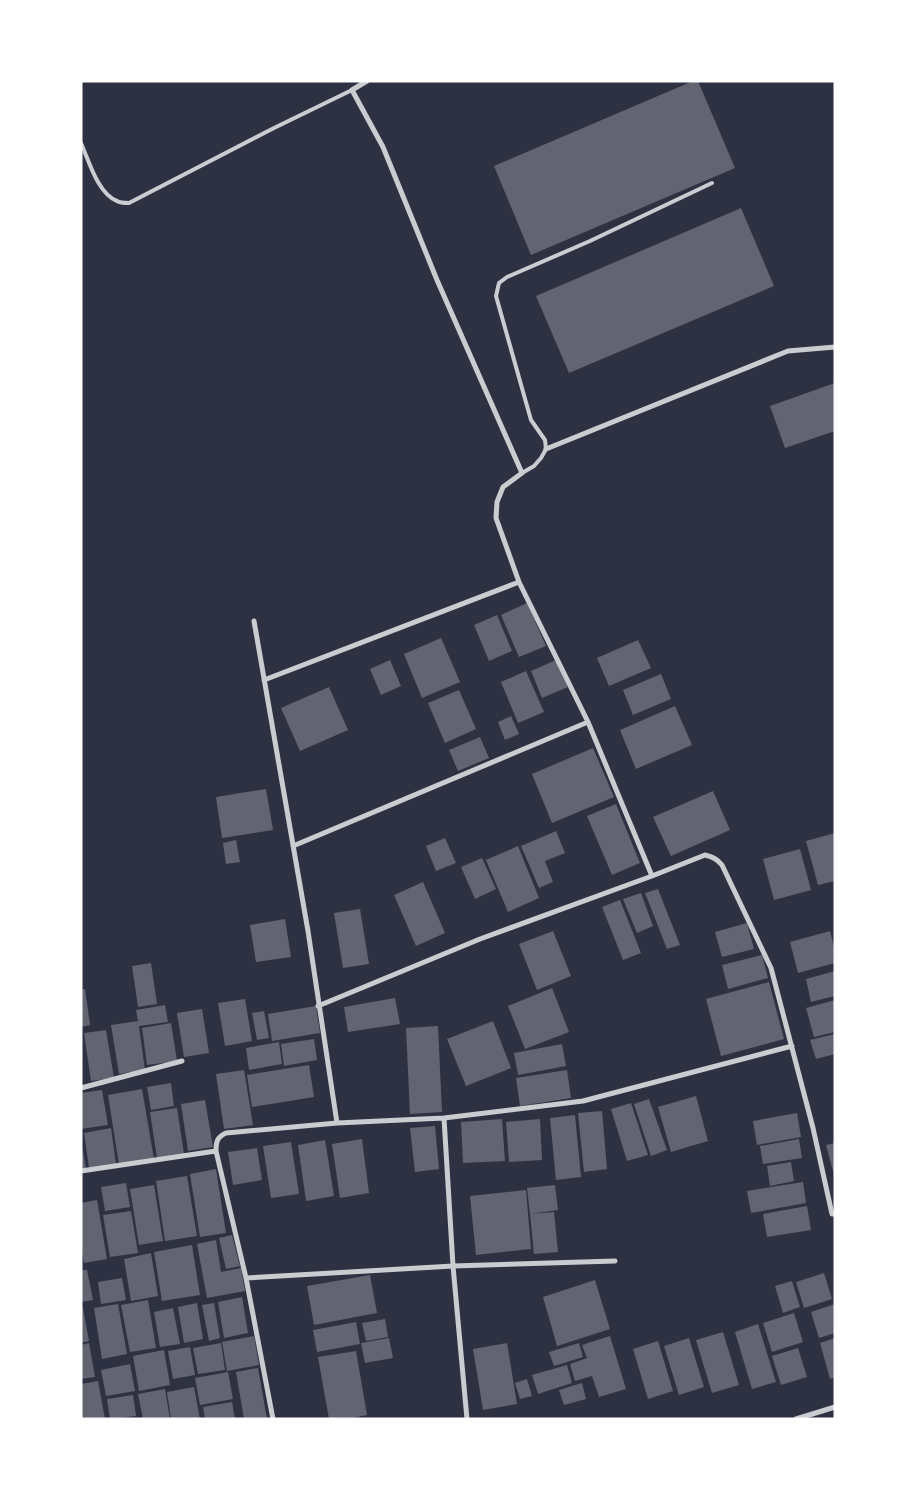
<svg xmlns="http://www.w3.org/2000/svg" width="916" height="1500" viewBox="0 0 916 1500" font-family="'IBM Plex Serif',serif">
<style>
.building{fill:#626471}
.lines{fill:none;stroke-linecap:round;stroke-linejoin:round}
.service{stroke:#caccd0;stroke-width:4}
.minor{stroke:#caccd0;stroke-width:5}
</style>
<rect width="100%" height="100%" fill="#2d3142"/>
<path class="building" d="M 693,81 L 698,81 L 735,168 L 531,255 L 494,166 Z
M 741,208 L 774,286 L 569,373 L 536,296 Z
M 835,383 L 835,431 L 785,448 L 770,406 Z
M 527,603 L 546,646 L 519,657 L 501,615 Z
M 497,615 L 512,651 L 489,661 L 474,625 Z
M 441,638 L 460,682 L 422,698 L 404,654 Z
M 638,640 L 651,668 L 609,686 L 597,658 Z
M 390,660 L 401,686 L 381,695 L 370,669 Z
M 556,660 L 568,687 L 542,698 L 531,671 Z
M 526,671 L 544,712 L 518,723 L 501,682 Z
M 661,674 L 671,699 L 633,715 L 623,690 Z
M 329,687 L 348,730 L 300,751 L 281,708 Z
M 459,690 L 476,729 L 445,743 L 428,703 Z
M 675,706 L 692,745 L 636,769 L 620,730 Z
M 511,716 L 519,734 L 505,740 L 498,722 Z
M 480,737 L 489,758 L 458,771 L 449,750 Z
M 593,748 L 614,797 L 552,823 L 532,774 Z
M 266,789 L 273,830 L 222,838 L 216,797 Z
M 713,791 L 730,830 L 671,856 L 653,817 Z
M 616,804 L 640,863 L 612,875 L 587,816 Z
M 556,831 L 565,853 L 545,861 L 553,882 L 539,888 L 521,846 Z
M 835,833 L 835,881 L 818,885 L 806,841 Z
M 445,838 L 456,863 L 436,871 L 426,846 Z
M 236,840 L 240,862 L 226,864 L 223,843 Z
M 518,846 L 539,898 L 508,912 L 486,860 Z
M 800,849 L 811,890 L 774,900 L 763,859 Z
M 482,858 L 496,889 L 475,899 L 461,867 Z
M 423,882 L 445,933 L 416,946 L 394,895 Z
M 658,889 L 680,945 L 667,949 L 645,893 Z
M 641,893 L 653,926 L 637,933 L 623,899 Z
M 620,900 L 641,953 L 623,960 L 602,907 Z
M 360,909 L 369,964 L 343,968 L 334,913 Z
M 285,919 L 291,957 L 256,962 L 250,925 Z
M 747,923 L 754,949 L 722,957 L 715,932 Z
M 553,931 L 571,976 L 537,990 L 519,944 Z
M 830,931 L 835,951 L 835,963 L 798,973 L 790,942 Z
M 762,955 L 768,978 L 728,989 L 722,965 Z
M 151,963 L 157,1004 L 138,1007 L 132,966 Z
M 835,971 L 835,996 L 811,1002 L 806,979 Z
M 769,982 L 784,1039 L 721,1056 L 706,999 Z
M 552,988 L 569,1032 L 525,1049 L 508,1006 Z
M 81,989 L 85,989 L 90,1025 L 81,1027 Z
M 395,998 L 400,1024 L 348,1032 L 344,1007 Z
M 245,999 L 252,1041 L 225,1046 L 218,1003 Z
M 835,1000 L 835,1032 L 814,1037 L 806,1008 Z
M 165,1005 L 168,1022 L 139,1026 L 145,1070 L 119,1074 L 111,1025 L 138,1021 L 136,1010 Z
M 316,1006 L 320,1033 L 272,1041 L 268,1014 Z
M 202,1009 L 209,1053 L 184,1057 L 177,1013 Z
M 264,1011 L 269,1038 L 257,1040 L 252,1013 Z
M 493,1021 L 511,1068 L 466,1086 L 447,1039 Z
M 171,1023 L 177,1061 L 147,1065 L 142,1028 Z
M 438,1026 L 442,1112 L 410,1114 L 406,1028 Z
M 106,1030 L 114,1078 L 91,1081 L 84,1033 Z
M 835,1034 L 835,1054 L 816,1059 L 810,1040 Z
M 314,1039 L 317,1060 L 284,1066 L 281,1044 Z
M 279,1042 L 282,1064 L 249,1070 L 246,1048 Z
M 562,1044 L 566,1066 L 518,1075 L 514,1053 Z
M 309,1065 L 314,1097 L 252,1107 L 247,1075 Z
M 244,1070 L 253,1125 L 224,1129 L 216,1074 Z
M 567,1070 L 571,1098 L 520,1106 L 516,1078 Z
M 171,1083 L 174,1106 L 151,1110 L 147,1087 Z
M 142,1089 L 154,1159 L 119,1165 L 108,1095 Z
M 102,1090 L 108,1125 L 81,1129 L 81,1093 Z
M 696,1096 L 708,1141 L 671,1152 L 658,1107 Z
M 649,1099 L 667,1150 L 651,1156 L 634,1104 Z
M 205,1100 L 213,1147 L 188,1151 L 181,1104 Z
M 631,1103 L 648,1155 L 627,1161 L 611,1109 Z
M 177,1108 L 184,1154 L 157,1158 L 150,1112 Z
M 602,1111 L 607,1169 L 584,1172 L 578,1113 Z
M 797,1113 L 801,1137 L 757,1145 L 753,1121 Z
M 575,1115 L 581,1177 L 556,1180 L 550,1118 Z
M 502,1119 L 505,1161 L 463,1163 L 461,1122 Z
M 540,1119 L 542,1160 L 509,1162 L 506,1122 Z
M 435,1126 L 439,1169 L 415,1172 L 410,1128 Z
M 111,1128 L 116,1164 L 89,1168 L 84,1133 Z
M 362,1139 L 369,1193 L 340,1198 L 332,1144 Z
M 799,1139 L 802,1158 L 763,1164 L 760,1146 Z
M 325,1140 L 334,1196 L 306,1201 L 298,1145 Z
M 81,1141 L 86,1168 L 81,1169 Z
M 291,1142 L 299,1194 L 271,1198 L 263,1146 Z
M 835,1143 L 835,1175 L 834,1175 L 826,1145 Z
M 257,1148 L 262,1180 L 233,1185 L 228,1152 Z
M 791,1162 L 794,1181 L 770,1186 L 767,1166 Z
M 216,1169 L 226,1233 L 200,1237 L 190,1174 Z
M 187,1176 L 197,1236 L 165,1241 L 156,1181 Z
M 803,1182 L 806,1203 L 751,1213 L 747,1191 Z
M 126,1183 L 130,1207 L 105,1211 L 101,1187 Z
M 154,1185 L 163,1241 L 139,1245 L 130,1189 Z
M 555,1185 L 558,1210 L 530,1214 L 527,1188 Z
M 526,1190 L 531,1249 L 476,1255 L 470,1196 Z
M 97,1200 L 107,1259 L 84,1263 L 81,1246 L 81,1203 Z
M 807,1206 L 811,1230 L 767,1237 L 763,1214 Z
M 131,1211 L 138,1253 L 110,1257 L 103,1215 Z
M 554,1212 L 558,1252 L 534,1254 L 530,1214 Z
M 232,1235 L 240,1266 L 226,1269 L 219,1238 Z
M 216,1240 L 221,1272 L 241,1268 L 245,1291 L 207,1298 L 197,1244 Z
M 192,1245 L 200,1295 L 162,1301 L 154,1252 Z
M 151,1253 L 158,1296 L 131,1301 L 124,1259 Z
M 81,1270 L 87,1270 L 93,1300 L 81,1302 Z
M 824,1273 L 832,1299 L 804,1308 L 796,1282 Z
M 370,1275 L 377,1313 L 314,1325 L 307,1286 Z
M 122,1278 L 126,1300 L 101,1304 L 98,1282 Z
M 595,1280 L 610,1329 L 557,1346 L 543,1297 Z
M 792,1281 L 800,1307 L 783,1313 L 775,1286 Z
M 242,1297 L 248,1333 L 224,1338 L 218,1302 Z
M 148,1300 L 156,1348 L 130,1352 L 121,1305 Z
M 197,1303 L 203,1339 L 184,1343 L 178,1307 Z
M 214,1303 L 220,1338 L 209,1341 L 202,1305 Z
M 118,1304 L 127,1354 L 102,1359 L 94,1308 Z
M 835,1304 L 835,1333 L 819,1338 L 811,1312 Z
M 81,1308 L 83,1308 L 89,1341 L 81,1343 Z
M 173,1308 L 180,1344 L 160,1347 L 154,1312 Z
M 794,1313 L 803,1342 L 772,1352 L 763,1323 Z
M 385,1319 L 388,1337 L 366,1341 L 362,1323 Z
M 356,1322 L 360,1344 L 317,1352 L 313,1330 Z
M 758,1324 L 776,1382 L 752,1389 L 735,1332 Z
M 723,1332 L 739,1385 L 712,1393 L 696,1340 Z
M 254,1336 L 259,1365 L 227,1371 L 222,1342 Z
M 610,1336 L 626,1389 L 599,1397 L 592,1376 L 575,1381 L 570,1364 L 587,1358 L 582,1345 Z
M 389,1338 L 393,1358 L 365,1363 L 361,1343 Z
M 689,1338 L 704,1387 L 679,1395 L 664,1346 Z
M 835,1338 L 835,1377 L 830,1379 L 820,1343 Z
M 658,1341 L 673,1391 L 648,1399 L 633,1349 Z
M 89,1343 L 95,1377 L 81,1379 L 81,1345 Z
M 221,1343 L 225,1370 L 198,1374 L 193,1348 Z
M 507,1343 L 517,1404 L 483,1410 L 473,1349 Z
M 579,1343 L 583,1357 L 554,1366 L 549,1352 Z
M 190,1347 L 195,1375 L 173,1379 L 168,1351 Z
M 798,1348 L 807,1377 L 781,1385 L 772,1356 Z
M 164,1350 L 170,1385 L 139,1391 L 133,1356 Z
M 356,1351 L 367,1415 L 347,1419 L 329,1419 L 318,1357 Z
M 130,1364 L 135,1391 L 106,1396 L 101,1370 Z
M 567,1365 L 572,1383 L 538,1394 L 532,1375 Z
M 258,1368 L 267,1419 L 244,1419 L 236,1372 Z
M 228,1372 L 233,1399 L 200,1405 L 195,1378 Z
M 527,1379 L 532,1396 L 520,1399 L 515,1383 Z
M 98,1381 L 105,1419 L 81,1419 L 81,1384 Z
M 582,1383 L 586,1399 L 564,1405 L 559,1390 Z
M 194,1387 L 200,1419 L 171,1419 L 167,1392 Z
M 165,1389 L 170,1419 L 143,1419 L 138,1394 Z
M 133,1395 L 136,1416 L 110,1419 L 107,1399 Z
M 232,1402 L 235,1419 L 205,1419 L 203,1407 Z"/>
<g class="lines">
<path class="service" d="M 81,143 C 89,161 98,194 117,201 C 120,203 125,203 129,203 L 274,128 L 352,90
M 522,473 L 534,466 L 541,458 L 546,449 L 545,440 L 531,420 L 496,296 L 499,283 L 507,277 L 590,241 L 712,183"/>
<path class="minor" d="M 367,81 L 352,90 L 383,147 L 437,280 L 522,473 L 503,487 L 497,502 L 496,518 L 519,582 L 588,722 L 652,876
M 546,449 L 788,351 L 835,347
M 254,621 L 308,931 L 337,1123
M 264,680 L 519,582
M 293,846 L 588,722
M 318,1006 L 480,939 L 652,876 L 705,855 C 713,857 717,859 722,865 L 771,968 L 813,1128 L 832,1214 L 835,1214
M 81,1088 L 182,1061
M 444,1118 L 453,1266 L 467,1419
M 81,1171 L 216,1151
M 246,1278 L 453,1266 L 615,1261
M 273,1419 L 246,1278 L 216,1151 C 216,1142 217,1137 226,1133 L 337,1123 L 444,1118 L 583,1101 L 792,1046
M 796,1419 L 835,1407"/>
</g>
<rect width="916" height="1500" fill="none" stroke="#ffffff" stroke-width="165"/>
</svg>
